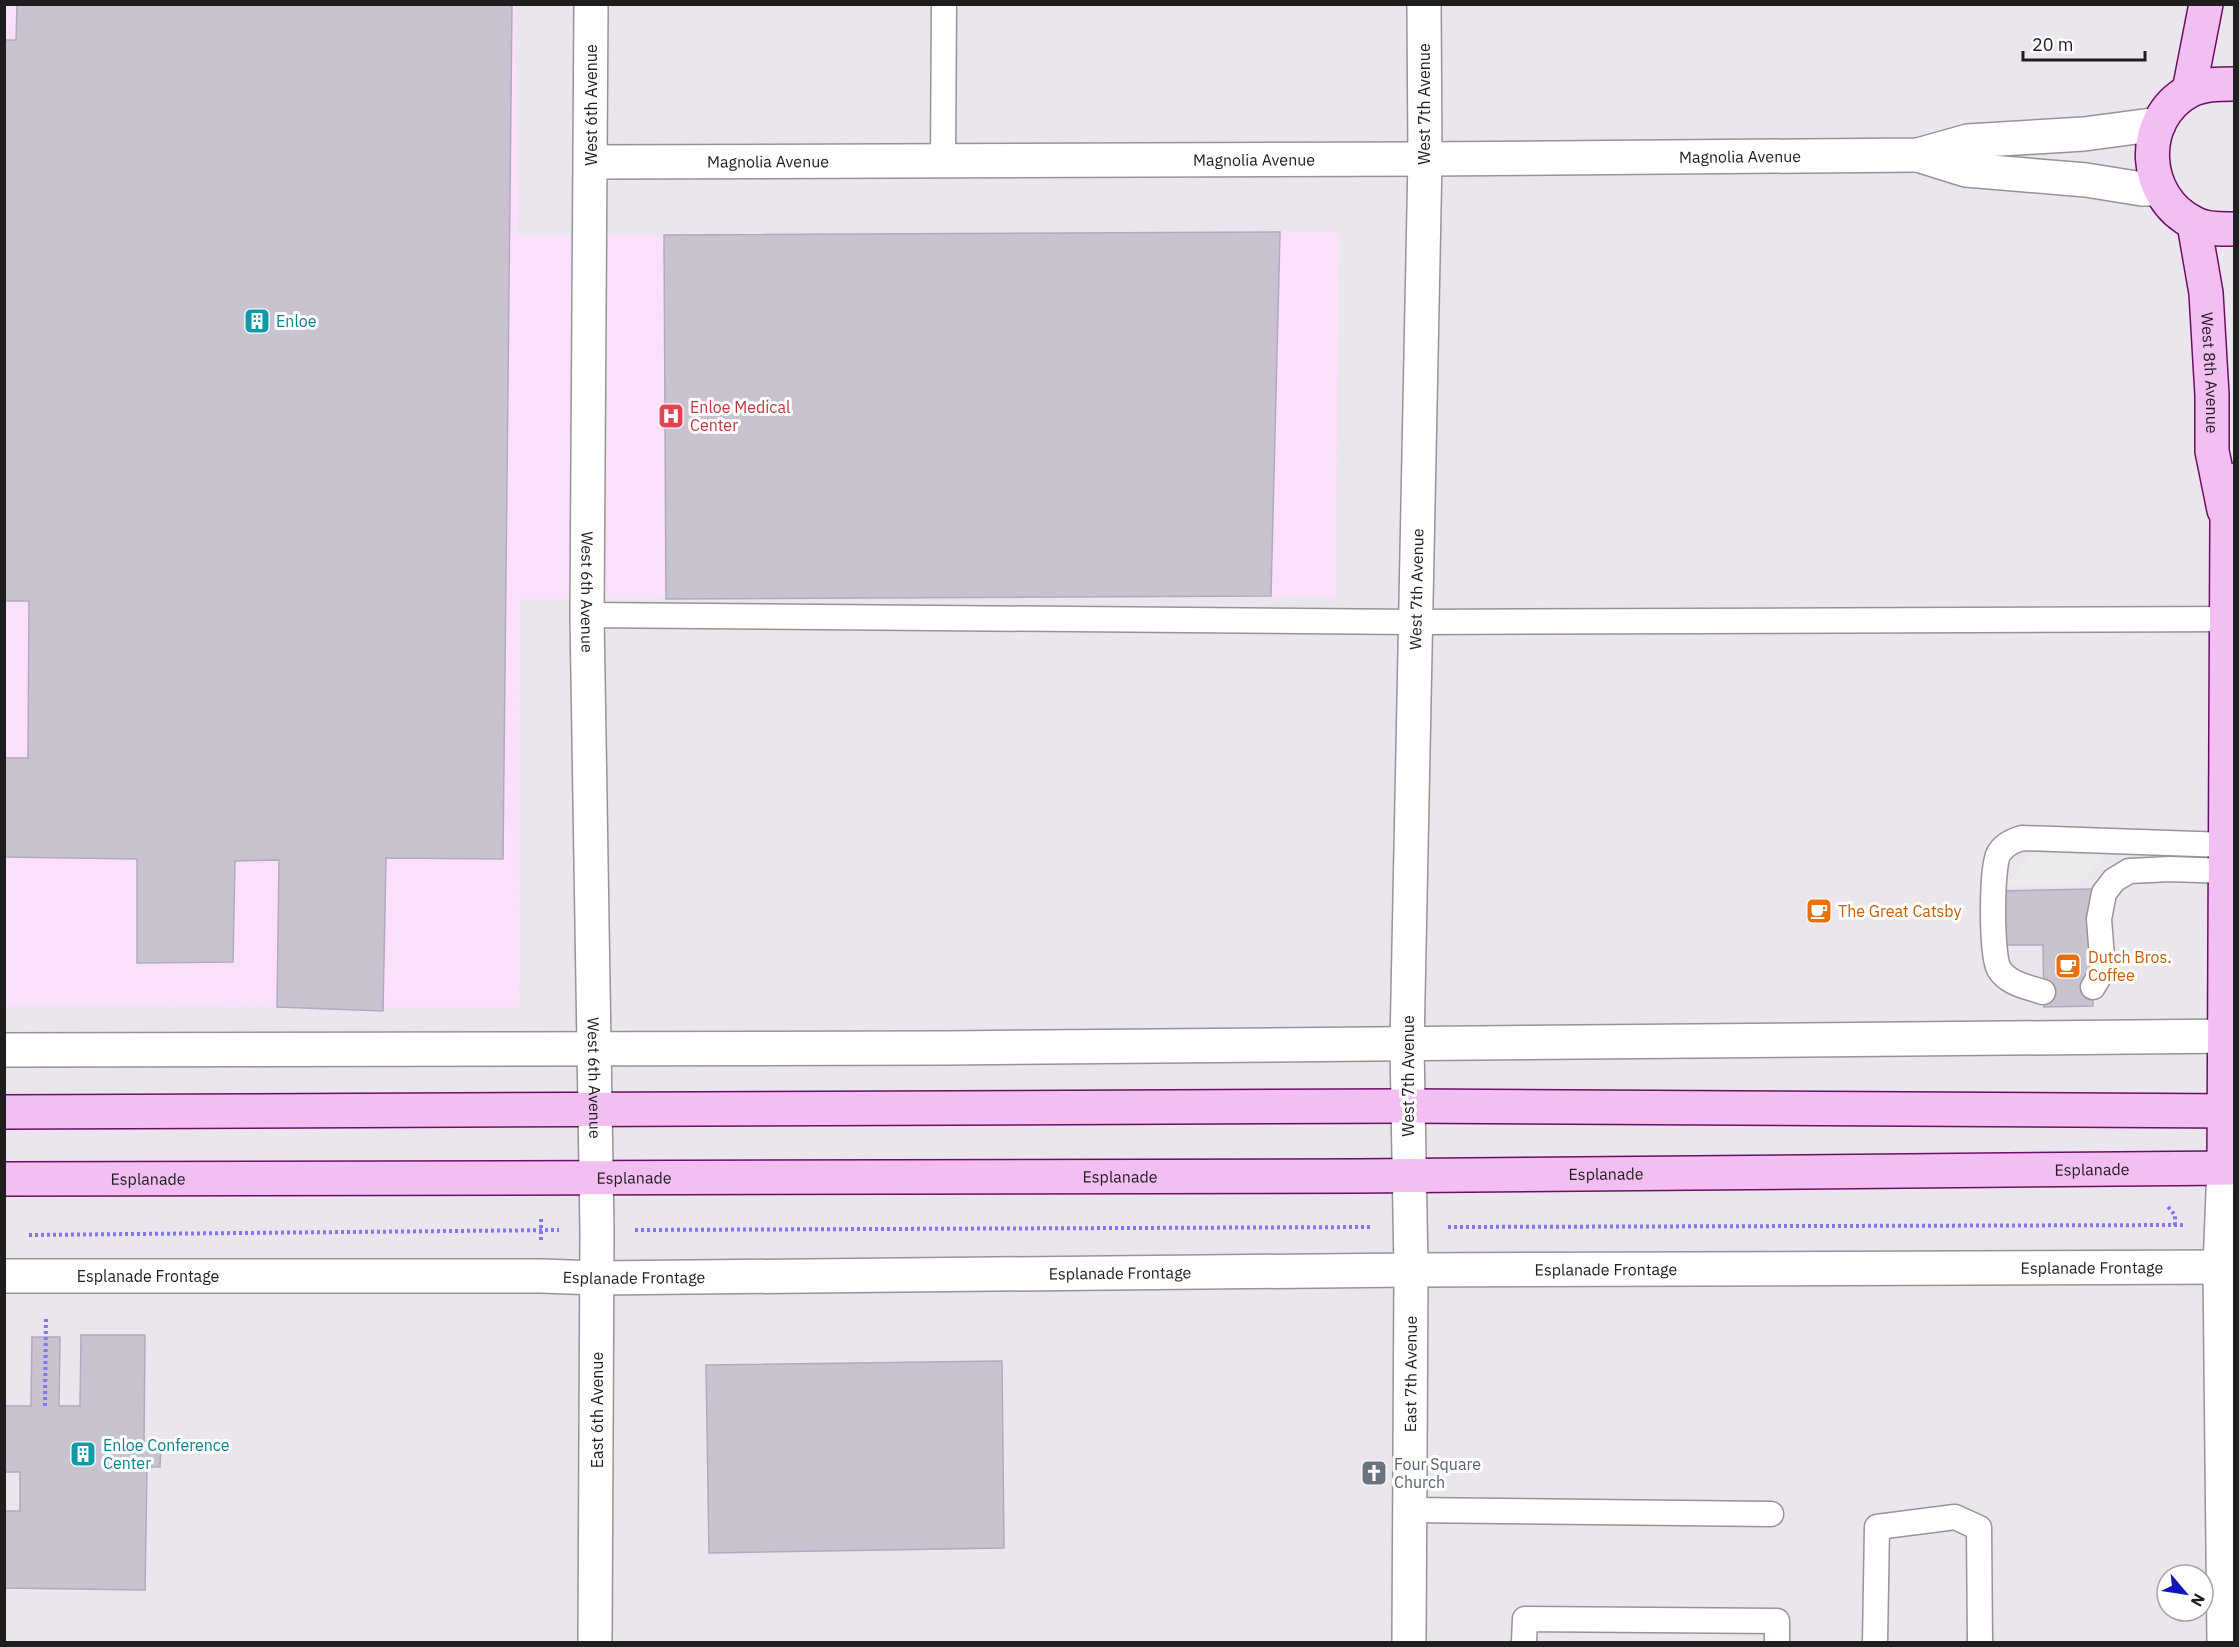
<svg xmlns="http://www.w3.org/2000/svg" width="2239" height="1647" viewBox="0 0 2239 1647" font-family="'IBM Plex Sans',sans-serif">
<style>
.education{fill:#fbe0fc}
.parking{fill:#eaeaea}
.building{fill:#c9c3d0;stroke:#b2a9be;stroke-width:1.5}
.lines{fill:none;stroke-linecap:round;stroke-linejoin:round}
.lane-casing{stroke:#959595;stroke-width:27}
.street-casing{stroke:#959595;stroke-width:36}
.secondary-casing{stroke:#6a1062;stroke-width:36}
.path{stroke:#8278eb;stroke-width:4;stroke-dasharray:3 3;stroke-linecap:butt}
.lane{stroke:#fff;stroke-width:24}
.street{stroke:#fff;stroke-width:33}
.secondary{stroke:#f3bef1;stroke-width:33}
.labels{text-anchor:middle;stroke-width:6;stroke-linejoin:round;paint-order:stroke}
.street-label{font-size:16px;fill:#1e1e1e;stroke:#fff}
.culture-label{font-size:16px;fill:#0d838f;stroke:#fff;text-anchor:start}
.health-label{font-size:16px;fill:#be3a42;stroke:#fff;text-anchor:start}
.food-label{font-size:16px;fill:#c56008;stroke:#fff;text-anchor:start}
.worship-label{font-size:16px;fill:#5b616d;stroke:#fff;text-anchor:start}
</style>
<rect width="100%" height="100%" fill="#ebe5ee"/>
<path class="education" d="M 5,5 L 515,5 L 518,236 L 1339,231 L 1336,596 L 520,599 L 519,1007 L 5,1006 Z"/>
<path class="parking" d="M 2035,852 L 2105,855 L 2081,883 L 2006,884 Z"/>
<path class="building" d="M 17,4 L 512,4 L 503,859 L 386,858 L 383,1011 L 277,1007 L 279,860 L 235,861 L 233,962 L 137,963 L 137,859 L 4,857 L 4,758 L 28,758 L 29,601 L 4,601 L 4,40 L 16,40 Z
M 1280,232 L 1271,596 L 666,599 L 664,235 Z
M 2092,889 L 2093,1006 L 2044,1007 L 2043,945 L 2001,945 L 2000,891 Z
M 81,1335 L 145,1335 L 144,1442 L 161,1442 L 160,1467 L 147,1467 L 145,1590 L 4,1588 L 4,1511 L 20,1511 L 20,1472 L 4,1472 L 4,1406 L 31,1406 L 32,1337 L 60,1337 L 59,1406 L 80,1406 Z
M 1002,1361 L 1004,1548 L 709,1553 L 706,1365 Z"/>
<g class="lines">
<g class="lane-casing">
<path id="lane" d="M 943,161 L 944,4
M 587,615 L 1416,622 L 2234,619
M 2093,987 L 2103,970 L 2099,919 L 2104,893 L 2114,880 L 2129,871 L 2170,869 L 2226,871
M 2043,992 C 2028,987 2008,984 1999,969 C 1991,955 1991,866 1999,853 C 2005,844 2013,841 2022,838 L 2226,845
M 1409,1510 L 1771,1514
M 1524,1642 L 1525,1619 L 1777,1621 L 1777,1642
M 1875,1642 L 1877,1527 L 1955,1517 L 1979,1528 L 1980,1642"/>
</g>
<g class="street-casing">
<g id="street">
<path id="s1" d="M 591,4 L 587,615 L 597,1231 L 595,1642"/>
<path d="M 1918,155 L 1966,170 L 2086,180 L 2142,189 L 2159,189"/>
<path id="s2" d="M 591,162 L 1425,159 L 1918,155 L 1968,141 L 2084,134 L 2159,124"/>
<path d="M 4,1050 L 947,1048 L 2234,1036"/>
<path id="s3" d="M 4,1276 L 541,1276 L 597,1278 L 1411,1270 L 2234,1267"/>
<path id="s4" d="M 1409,1642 L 1411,1270 L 1407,1046 L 1425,159 L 1424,4"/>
<path d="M 2224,1642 L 2220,1267 L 2224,1168"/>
</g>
</g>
<g class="secondary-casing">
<g id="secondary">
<path d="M 2234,84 C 2219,84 2203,84 2189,91 C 2137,120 2142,198 2194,223 C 2206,230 2221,229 2234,229"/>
<path d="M 2189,91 L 2206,4"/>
<path id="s5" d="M 2194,224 L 2206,293 L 2212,395 L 2212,451 L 2224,510"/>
<path d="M 4,1112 L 1407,1106 L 2234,1111"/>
<path d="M 2224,1168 L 2227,520 L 2234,480"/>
<path id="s6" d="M 4,1179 L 1359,1176 L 2234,1168"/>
</g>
</g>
<path class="path" d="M 2168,1207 L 2175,1215 L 2175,1227
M 1448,1227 L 2185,1225
M 635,1230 L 1372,1227
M 29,1235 L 559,1230
M 541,1240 L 541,1219
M 45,1406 L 46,1316"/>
<use href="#lane" class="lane"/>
<use href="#street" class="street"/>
<use href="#secondary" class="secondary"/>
</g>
<defs>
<g id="building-square" transform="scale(1.35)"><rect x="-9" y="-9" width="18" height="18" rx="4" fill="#0f9aa8" stroke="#fff"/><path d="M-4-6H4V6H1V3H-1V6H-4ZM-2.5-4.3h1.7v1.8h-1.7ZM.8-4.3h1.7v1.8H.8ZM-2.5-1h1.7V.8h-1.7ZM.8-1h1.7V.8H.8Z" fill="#fff"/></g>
<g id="hospital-square" transform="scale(1.35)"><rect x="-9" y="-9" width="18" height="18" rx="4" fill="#e0444e" stroke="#fff"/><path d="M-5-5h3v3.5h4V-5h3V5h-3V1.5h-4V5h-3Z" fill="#fff"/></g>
<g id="cafe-square" transform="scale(1.35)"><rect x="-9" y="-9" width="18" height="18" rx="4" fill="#e8710a" stroke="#fff"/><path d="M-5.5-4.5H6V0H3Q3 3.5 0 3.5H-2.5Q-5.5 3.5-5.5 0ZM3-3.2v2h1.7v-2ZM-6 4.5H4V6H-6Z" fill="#fff"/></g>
<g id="church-square" transform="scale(1.35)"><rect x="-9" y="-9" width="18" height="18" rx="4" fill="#6b7280" stroke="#fff"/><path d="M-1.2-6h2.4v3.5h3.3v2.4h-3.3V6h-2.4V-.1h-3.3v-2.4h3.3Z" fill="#fff"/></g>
</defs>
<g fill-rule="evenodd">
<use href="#building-square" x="257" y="321"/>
<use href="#hospital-square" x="671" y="416"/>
<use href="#cafe-square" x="1819" y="911"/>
<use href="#cafe-square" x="2068" y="966"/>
<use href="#building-square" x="83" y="1454"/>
<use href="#church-square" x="1374" y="1473"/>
</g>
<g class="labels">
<g class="street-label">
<text transform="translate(1424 104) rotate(-90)" y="6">West 7th Avenue</text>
<text transform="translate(591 105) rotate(-90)" y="6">West 6th Avenue</text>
<text dy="6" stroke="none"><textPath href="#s2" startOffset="1149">Magnolia Avenue</textPath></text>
<text dy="6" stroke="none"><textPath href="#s2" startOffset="663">Magnolia Avenue</textPath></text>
<text dy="6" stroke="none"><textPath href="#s2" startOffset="177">Magnolia Avenue</textPath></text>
<text dy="6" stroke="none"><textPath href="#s5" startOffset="150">West 8th Avenue</textPath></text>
<text dy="6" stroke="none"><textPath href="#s4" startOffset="1053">West 7th Avenue</textPath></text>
<text dy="6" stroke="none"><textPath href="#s1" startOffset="588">West 6th Avenue</textPath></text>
<text transform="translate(1408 1076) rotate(-90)" y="6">West 7th Avenue</text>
<text dy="6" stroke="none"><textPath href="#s1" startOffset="1074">West 6th Avenue</textPath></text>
<text dy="6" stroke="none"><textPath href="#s6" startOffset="2088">Esplanade</textPath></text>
<text dy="6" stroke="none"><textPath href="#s6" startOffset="1602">Esplanade</textPath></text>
<text dy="6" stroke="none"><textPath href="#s6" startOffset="1116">Esplanade</textPath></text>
<text dy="6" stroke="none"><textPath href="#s6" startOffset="144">Esplanade</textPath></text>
<text dy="6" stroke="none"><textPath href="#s6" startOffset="630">Esplanade</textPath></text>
<text dy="6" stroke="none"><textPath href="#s3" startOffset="2088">Esplanade Frontage</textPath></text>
<text dy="6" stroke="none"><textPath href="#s3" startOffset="1602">Esplanade Frontage</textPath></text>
<text dy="6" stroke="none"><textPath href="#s3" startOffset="1116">Esplanade Frontage</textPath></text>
<text dy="6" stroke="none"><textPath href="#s3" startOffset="144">Esplanade Frontage</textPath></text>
<text dy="6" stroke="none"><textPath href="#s3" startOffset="630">Esplanade Frontage</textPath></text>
<text dy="6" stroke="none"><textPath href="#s4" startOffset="268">East 7th Avenue</textPath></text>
<text transform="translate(597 1410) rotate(-90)" y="6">East 6th Avenue</text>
</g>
<g class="culture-label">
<text x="276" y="327">Enloe</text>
<text x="103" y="1451">Enloe Conference<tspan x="103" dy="18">Center</tspan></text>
</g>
<g class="health-label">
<text x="690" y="413">Enloe Medical<tspan x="690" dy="18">Center</tspan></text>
</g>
<g class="food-label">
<text x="1838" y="917">The Great Catsby</text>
<text x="2088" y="963">Dutch Bros.<tspan x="2088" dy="18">Coffee</tspan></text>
</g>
<g class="worship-label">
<text x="1394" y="1470">Four Square<tspan x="1394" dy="18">Church</tspan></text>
</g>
</g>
<rect width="2239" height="1647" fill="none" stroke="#1e1e1e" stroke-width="12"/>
<g transform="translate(2185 1593) rotate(119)"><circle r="28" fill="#ffffff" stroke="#a5a5a5" stroke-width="1.5"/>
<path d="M0-4.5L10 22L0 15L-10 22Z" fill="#1417b7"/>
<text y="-9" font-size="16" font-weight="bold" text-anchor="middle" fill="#1e1e1e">N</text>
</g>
<path d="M2023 51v9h122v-9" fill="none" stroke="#1e1e1e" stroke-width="3"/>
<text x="2032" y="51" font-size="18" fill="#1e1e1e" stroke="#ffffff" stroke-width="4.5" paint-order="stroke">20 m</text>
</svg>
